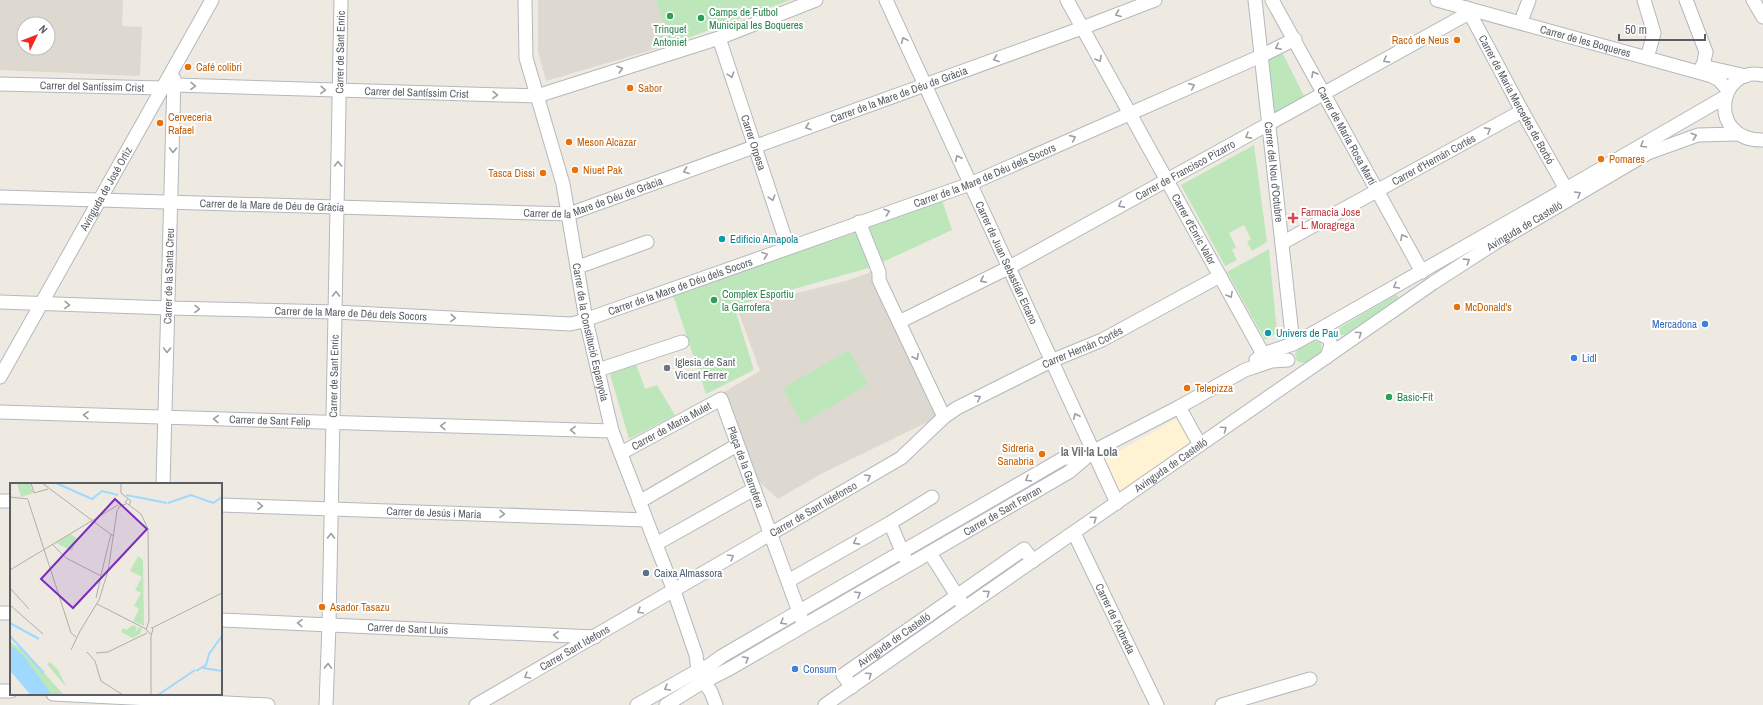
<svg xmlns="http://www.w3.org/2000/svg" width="1763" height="705" viewBox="0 0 1763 705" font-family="'Archivo Narrow',sans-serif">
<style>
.commercial{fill:#fff3d4}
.education{fill:#ded9d0;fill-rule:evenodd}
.green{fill:#bde7bb}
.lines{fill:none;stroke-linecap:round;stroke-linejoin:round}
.minor-casing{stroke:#b4b8bd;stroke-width:15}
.minor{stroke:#fff;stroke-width:13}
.oneway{stroke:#9c9ea1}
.leisure-dot{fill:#2e9e5b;stroke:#fff;stroke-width:1.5}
.food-dot{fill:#e8710a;stroke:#fff;stroke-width:1.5}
.health-dot{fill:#e0444e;stroke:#fff;stroke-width:1.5}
.culture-dot{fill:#0f9aa8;stroke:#fff;stroke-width:1.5}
.shop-dot{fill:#3f7fe0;stroke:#fff;stroke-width:1.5}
.worship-dot{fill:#6b7280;stroke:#fff;stroke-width:1.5}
.service-dot{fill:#5c6f8a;stroke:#fff;stroke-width:1.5}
.labels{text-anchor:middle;stroke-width:4;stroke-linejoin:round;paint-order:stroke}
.leisure-label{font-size:11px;fill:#27864d;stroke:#fff;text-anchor:start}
.food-label{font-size:11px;fill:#c56008;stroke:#fff;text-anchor:start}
.street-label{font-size:11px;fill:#5a5e63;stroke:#fff}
.health-label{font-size:11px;fill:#be3a42;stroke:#fff;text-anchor:start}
.culture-label{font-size:11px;fill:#0d838f;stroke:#fff;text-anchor:start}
.shop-label{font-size:11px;fill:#366cbe;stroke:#fff;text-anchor:start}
.worship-label{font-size:11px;fill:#5b616d;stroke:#fff;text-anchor:start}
.service-label{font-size:11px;fill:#4e5e75;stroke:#fff;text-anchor:start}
.neighbourhood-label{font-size:12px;font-weight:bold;fill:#6a7075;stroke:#fff}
.inset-river{fill:none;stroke:#9fd9ff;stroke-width:2}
.inset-road{fill:none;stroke:#afaeab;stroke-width:1}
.view{fill:#7b2cbf;fill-opacity:0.15;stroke:#7b2cbf;stroke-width:2}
.inset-edge{fill:none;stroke:#5a5e63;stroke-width:2}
</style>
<rect width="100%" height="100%" fill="#eeeae1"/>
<path class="commercial" d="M 1177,418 L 1181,419 L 1194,441 L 1122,491 L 1118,491 L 1103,462 L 1104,460 Z"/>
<path class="education" d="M 0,0 L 123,0 L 122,26 L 142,27 L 140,76 L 0,70 ZM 24,24 L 48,24 L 48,48 L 24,48 Z
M 538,0 L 656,0 L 669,45 L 546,81 L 538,51 Z
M 879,269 L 948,412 L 819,475 L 778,499 L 758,481 L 724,392 L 760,371 L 737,308 L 849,280 Z"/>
<path class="green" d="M 656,0 L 790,0 L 669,45 Z
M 1282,52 L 1305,98 L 1271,117 L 1267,60 Z
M 1254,145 L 1267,242 L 1252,251 L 1247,242 L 1251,239 L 1244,225 L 1229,233 L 1236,247 L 1232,250 L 1237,260 L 1225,266 L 1181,185 Z
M 942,200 L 952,230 L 872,267 L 734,306 L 754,370 L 706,394 L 673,295 L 863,230 Z
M 1269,249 L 1277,333 L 1265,340 L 1227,272 Z
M 1395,295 L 1398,296 L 1398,298 L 1346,335 L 1341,335 L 1338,331 L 1341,327 Z
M 1314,341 L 1321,343 L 1322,351 C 1315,357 1306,367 1297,361 L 1295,354 L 1299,349 Z
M 849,350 L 868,384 L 802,424 L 783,388 Z
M 636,364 L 645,389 L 657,385 L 675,415 L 629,439 L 610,374 Z"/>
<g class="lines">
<g class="minor-casing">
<g id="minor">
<path id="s1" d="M 525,0 L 526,58 L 563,184 L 586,320 L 612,431 L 674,591 L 696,655 L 698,670"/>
<path id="s2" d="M 886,0 L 1117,503"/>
<path id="s3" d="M 1067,0 L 1263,354"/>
<path id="s4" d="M 1255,0 L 1293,344"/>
<path id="s5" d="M 1272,0 L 1422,272"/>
<path id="s6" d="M 1437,0 L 1712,76 L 1719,80 L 1728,90"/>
<path d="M 1644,0 L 1654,33 L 1649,51"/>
<path d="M 1686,0 L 1706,52 L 1703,66"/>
<path d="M 1753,0 L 1763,17"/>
<path id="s7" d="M 1467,8 L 1522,111 L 1566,189"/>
<path d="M 1523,16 L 1529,0"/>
<path id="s8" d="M 719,38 L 788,247"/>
<path d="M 1702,66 L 1746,76"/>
<path d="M 1763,75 C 1717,65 1707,141 1763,140"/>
<path id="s9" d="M 0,84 L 162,88 L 175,85 L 537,96 L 719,38 L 816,0"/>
<path id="s10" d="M 0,197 L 569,214 L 1082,28 L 1155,0"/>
<path d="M 859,222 L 879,272 L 879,280 L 944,417"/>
<path id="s11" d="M 1282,243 L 1522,111"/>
<path d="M 578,267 L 647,242"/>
<path id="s12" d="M 0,302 L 168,308 L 335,312 L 570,324 L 579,322 L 970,184 L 1261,56 L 1295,39"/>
<path id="s13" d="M 899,322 L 1008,268 L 1469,13"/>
<path d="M 1315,332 L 1329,338 L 1331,345 L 1327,357"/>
<path d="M 1256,360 L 1263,354 L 1293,344 L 1315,332 L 1566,189 L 1725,97"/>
<path d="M 598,370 L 682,342"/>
<path id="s14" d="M 0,377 L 212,0"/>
<path d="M 1179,407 L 1200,445"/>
<path id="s15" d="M 0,412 L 612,431"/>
<path id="s16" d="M 621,453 L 721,399 L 802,620"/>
<path id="s17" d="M 163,484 L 174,79"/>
<path d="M 0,501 L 11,501"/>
<path d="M 639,502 L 737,445"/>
<path id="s18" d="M 221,505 L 646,520"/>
<path d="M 890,523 L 905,558"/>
<path id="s19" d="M 1074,533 L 1157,705"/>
<path d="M 656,544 L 754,489"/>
<path d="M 930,553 L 961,602"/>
<path d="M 788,581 L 890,523 L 932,497"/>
<path d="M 0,613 L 11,613"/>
<path id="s20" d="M 221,620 L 595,637"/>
<path d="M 707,667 L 722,656 L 1062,459 L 1092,452 L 1179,407 L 1245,370 L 1272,361 L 1288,360"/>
<path id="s21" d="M 711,678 L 729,669 L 1069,472 L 1091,453"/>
<path d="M 704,682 L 711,692 L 716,705"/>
<path id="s22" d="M 852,687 L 843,675 L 1024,549 L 1033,561"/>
<path d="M 0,691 L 11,691"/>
<path d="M 53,694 L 268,705"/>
<path id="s23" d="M 326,705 L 329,625 L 341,0"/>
<path id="s24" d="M 476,705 L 901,458 L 944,417 L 957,408 L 1051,361 L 1102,340 L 1220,276"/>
<path d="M 637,705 L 697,671"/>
<path d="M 666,705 L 703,682 C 709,682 712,678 712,672 L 705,667 L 699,669 L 697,673 L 698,678 L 703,682"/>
<path id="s25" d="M 825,705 L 1433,283 L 1495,243 L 1648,153 L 1698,135 L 1738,134"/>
<path d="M 1222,705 L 1310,679"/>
</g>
</g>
<use href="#minor" class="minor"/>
</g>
<defs><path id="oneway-chevron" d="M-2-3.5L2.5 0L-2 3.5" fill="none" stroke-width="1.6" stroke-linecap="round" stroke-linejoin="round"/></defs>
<g class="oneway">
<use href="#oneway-chevron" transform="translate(1118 14) rotate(159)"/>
<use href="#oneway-chevron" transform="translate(904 40) rotate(-114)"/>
<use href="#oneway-chevron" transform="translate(1278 47) rotate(153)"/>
<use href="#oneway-chevron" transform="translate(996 59) rotate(160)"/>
<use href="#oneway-chevron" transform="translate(1099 59) rotate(61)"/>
<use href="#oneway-chevron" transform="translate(1386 60) rotate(151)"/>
<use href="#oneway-chevron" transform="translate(620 69) rotate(-18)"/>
<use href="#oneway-chevron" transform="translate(1314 74) rotate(-119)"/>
<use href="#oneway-chevron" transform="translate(731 75) rotate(72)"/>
<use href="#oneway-chevron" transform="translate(193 86) rotate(2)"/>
<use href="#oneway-chevron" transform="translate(1192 86) rotate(-24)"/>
<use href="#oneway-chevron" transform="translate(323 90) rotate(2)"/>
<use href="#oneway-chevron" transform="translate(495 95) rotate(2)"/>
<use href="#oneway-chevron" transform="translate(808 127) rotate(160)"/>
<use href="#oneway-chevron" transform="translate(1488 130) rotate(-29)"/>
<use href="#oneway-chevron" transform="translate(1248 136) rotate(151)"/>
<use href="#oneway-chevron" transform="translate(1694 136) rotate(-19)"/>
<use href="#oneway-chevron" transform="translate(1073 138) rotate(-24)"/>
<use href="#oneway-chevron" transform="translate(1643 145) rotate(150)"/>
<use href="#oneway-chevron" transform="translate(173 150) rotate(92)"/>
<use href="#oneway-chevron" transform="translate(958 158) rotate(-115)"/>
<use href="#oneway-chevron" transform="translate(338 164) rotate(-89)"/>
<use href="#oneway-chevron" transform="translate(686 171) rotate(160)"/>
<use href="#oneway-chevron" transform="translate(1578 194) rotate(-30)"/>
<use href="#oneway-chevron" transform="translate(772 198) rotate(72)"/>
<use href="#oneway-chevron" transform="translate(1121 205) rotate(151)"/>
<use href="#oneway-chevron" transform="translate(887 212) rotate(-19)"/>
<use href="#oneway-chevron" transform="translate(1403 237) rotate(-119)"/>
<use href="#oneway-chevron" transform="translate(765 255) rotate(-20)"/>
<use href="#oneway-chevron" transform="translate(1467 261) rotate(-33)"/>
<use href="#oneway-chevron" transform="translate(983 280) rotate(154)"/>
<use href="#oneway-chevron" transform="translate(1396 286) rotate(150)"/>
<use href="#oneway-chevron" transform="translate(336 294) rotate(-89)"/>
<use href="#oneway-chevron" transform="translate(1230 295) rotate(61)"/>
<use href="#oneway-chevron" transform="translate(67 305) rotate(2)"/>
<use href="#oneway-chevron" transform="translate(197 309) rotate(1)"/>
<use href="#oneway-chevron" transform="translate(453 318) rotate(3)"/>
<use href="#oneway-chevron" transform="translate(1359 334) rotate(-35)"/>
<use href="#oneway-chevron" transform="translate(167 350) rotate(92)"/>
<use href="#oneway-chevron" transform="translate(916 357) rotate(64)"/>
<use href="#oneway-chevron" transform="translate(978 398) rotate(-26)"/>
<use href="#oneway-chevron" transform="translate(86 415) rotate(-178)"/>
<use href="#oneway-chevron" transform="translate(1076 416) rotate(-115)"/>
<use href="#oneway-chevron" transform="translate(216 419) rotate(-178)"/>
<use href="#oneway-chevron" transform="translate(443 426) rotate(-178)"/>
<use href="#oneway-chevron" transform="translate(1224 429) rotate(-35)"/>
<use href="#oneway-chevron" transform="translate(573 430) rotate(-178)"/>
<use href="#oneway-chevron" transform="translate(868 477) rotate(-30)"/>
<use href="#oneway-chevron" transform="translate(1028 479) rotate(150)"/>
<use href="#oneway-chevron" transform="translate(260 506) rotate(2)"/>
<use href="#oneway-chevron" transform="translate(502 514) rotate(2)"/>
<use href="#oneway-chevron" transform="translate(1094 519) rotate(-35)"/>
<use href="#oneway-chevron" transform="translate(331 536) rotate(-89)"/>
<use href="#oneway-chevron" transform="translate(856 542) rotate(151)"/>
<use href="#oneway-chevron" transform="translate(731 557) rotate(-31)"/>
<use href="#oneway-chevron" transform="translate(987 593) rotate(-35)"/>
<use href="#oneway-chevron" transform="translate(858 594) rotate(-30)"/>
<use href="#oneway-chevron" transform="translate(640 611) rotate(150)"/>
<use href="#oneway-chevron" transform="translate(783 622) rotate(150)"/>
<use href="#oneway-chevron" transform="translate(300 623) rotate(-177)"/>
<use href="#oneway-chevron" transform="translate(556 635) rotate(-177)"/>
<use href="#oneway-chevron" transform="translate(746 659) rotate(-30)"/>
<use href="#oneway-chevron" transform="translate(328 666) rotate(-88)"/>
<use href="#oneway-chevron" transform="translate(869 675) rotate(-35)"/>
<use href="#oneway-chevron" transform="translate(527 676) rotate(150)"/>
<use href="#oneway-chevron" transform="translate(667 688) rotate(150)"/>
</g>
<g class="leisure-dot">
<circle cx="670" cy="16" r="4"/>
<circle cx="701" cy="18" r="4"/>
<circle cx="714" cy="300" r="4"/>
<circle cx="1389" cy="397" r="4"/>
</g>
<g class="food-dot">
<circle cx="1457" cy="40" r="4"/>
<circle cx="188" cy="67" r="4"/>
<circle cx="630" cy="88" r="4"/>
<circle cx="160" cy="123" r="4"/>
<circle cx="569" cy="142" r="4"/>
<circle cx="1601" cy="159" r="4"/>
<circle cx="575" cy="170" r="4"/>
<circle cx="543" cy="173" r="4"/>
<circle cx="1457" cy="307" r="4"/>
<circle cx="1187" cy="388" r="4"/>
<circle cx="1042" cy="454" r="4"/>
<circle cx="322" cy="607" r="4"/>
</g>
<path class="health-dot" d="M1291 212h4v4h4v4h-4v4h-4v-4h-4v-4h4z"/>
<g class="culture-dot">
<circle cx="722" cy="239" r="4"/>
<circle cx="1268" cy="333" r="4"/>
</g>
<g class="shop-dot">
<circle cx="1705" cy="324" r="4"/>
<circle cx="1574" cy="358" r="4"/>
<circle cx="795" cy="669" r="4"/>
</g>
<circle class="worship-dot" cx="667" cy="368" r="4"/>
<circle class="service-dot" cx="646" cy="573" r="4"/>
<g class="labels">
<g class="leisure-label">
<text x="709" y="16">Camps de Futbol<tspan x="709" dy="13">Municipal les Boqueres</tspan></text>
<text x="670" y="33" text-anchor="middle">Trinquet<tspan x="670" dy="13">Antoniet</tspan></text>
<text x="722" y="298">Complex Esportiu<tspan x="722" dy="13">la Garrofera</tspan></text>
<text x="1397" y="401">Basic-Fit</text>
</g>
<g class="food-label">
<text x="1449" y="44" text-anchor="end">Racó de Neus</text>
<text x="196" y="71">Café colibri</text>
<text x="638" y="92">Sabor</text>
<text x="168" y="121">Cerveceria<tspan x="168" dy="13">Rafael</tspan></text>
<text x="577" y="146">Meson Alcazar</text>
<text x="1609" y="163">Pomares</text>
<text x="583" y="174">Niuet Pak</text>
<text x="535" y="177" text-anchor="end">Tasca Dissi</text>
<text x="1465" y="311">McDonald's</text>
<text x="1195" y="392">Telepizza</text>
<text x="1034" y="452" text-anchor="end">Sidreria<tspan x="1034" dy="13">Sanabria</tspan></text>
<text x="330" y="611">Asador Tasazu</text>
</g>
<g class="street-label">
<text dy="4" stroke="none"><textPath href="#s6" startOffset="154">Carrer de les Boqueres</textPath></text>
<text dy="4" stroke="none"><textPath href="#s23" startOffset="653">Carrer de Sant Enric</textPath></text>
<text dy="4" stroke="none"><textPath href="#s9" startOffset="92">Carrer del Santíssim Crist</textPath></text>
<text dy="4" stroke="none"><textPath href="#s9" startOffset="417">Carrer del Santíssim Crist</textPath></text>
<text dy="4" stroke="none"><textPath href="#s10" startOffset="920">Carrer de la Mare de Déu de Gràcia</textPath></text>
<text dy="4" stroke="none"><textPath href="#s7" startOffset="104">Carrer de Maria Mercedes de Borbó</textPath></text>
<text dy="4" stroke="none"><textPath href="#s5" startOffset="155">Carrer de Maria Rosa Martí</textPath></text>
<text dy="4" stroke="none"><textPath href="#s8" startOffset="110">Carrer Orpesa</textPath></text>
<text dy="4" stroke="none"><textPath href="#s11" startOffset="173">Carrer d'Hernán Cortés</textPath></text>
<text dy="4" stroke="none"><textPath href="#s13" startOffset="324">Carrer de Francisco Pizarro</textPath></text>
<text dy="4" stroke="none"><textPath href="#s4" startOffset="173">Carrer del Nou d'Octubre</textPath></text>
<text dy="4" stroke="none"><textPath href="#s12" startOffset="1011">Carrer de la Mare de Déu dels Socors</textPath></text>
<text dy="4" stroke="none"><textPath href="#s14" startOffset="216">Avinguda de José Ortiz</textPath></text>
<text dy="4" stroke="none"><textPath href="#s10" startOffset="596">Carrer de la Mare de Déu de Gràcia</textPath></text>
<text dy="4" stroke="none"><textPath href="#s10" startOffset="272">Carrer de la Mare de Déu de Gràcia</textPath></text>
<text dy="4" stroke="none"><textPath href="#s25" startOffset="848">Avinguda de Castelló</textPath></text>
<text dy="4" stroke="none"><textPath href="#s3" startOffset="262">Carrer d'Enric Valor</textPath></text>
<text dy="4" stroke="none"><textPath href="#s2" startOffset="289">Carrer de Juan Sebastián Elcano</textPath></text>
<text dy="4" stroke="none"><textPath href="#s17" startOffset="208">Carrer de la Santa Creu</textPath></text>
<text dy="4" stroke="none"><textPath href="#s12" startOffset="687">Carrer de la Mare de Déu dels Socors</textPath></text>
<text dy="4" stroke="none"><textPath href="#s12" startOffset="351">Carrer de la Mare de Déu dels Socors</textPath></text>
<text dy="4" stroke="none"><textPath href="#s1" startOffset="340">Carrer de la Constitució Espanyola</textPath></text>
<text dy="4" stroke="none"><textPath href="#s24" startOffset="706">Carrer Hernán Cortés</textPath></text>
<text dy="4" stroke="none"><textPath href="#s23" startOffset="329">Carrer de Sant Enric</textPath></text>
<text dy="4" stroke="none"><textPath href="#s15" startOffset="270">Carrer de Sant Felip</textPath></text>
<text dy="4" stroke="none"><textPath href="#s16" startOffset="57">Carrer de Maria Mulet</textPath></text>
<text dy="4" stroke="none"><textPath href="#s25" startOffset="421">Avinguda de Castelló</textPath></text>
<text dy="4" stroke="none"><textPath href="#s16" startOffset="186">Plaça de la Garrofera</textPath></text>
<text dy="4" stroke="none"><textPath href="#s24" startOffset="390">Carrer de Sant Ildefonso</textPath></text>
<text dy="4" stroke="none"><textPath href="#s21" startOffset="336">Carrer de Sant Ferran</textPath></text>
<text dy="4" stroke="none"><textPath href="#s18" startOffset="213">Carrer de Jesús i Maria</textPath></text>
<text dy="4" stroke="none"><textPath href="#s19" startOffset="95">Carrer de l'Arbreda</textPath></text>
<text dy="4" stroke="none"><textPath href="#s20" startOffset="187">Carrer de Sant Lluís</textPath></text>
<text dy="4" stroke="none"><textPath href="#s22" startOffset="77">Avinguda de Castelló</textPath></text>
<text dy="4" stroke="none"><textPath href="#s24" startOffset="114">Carrer Sant Idefons</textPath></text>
</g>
<g class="health-label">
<text x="1301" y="216">Farmacia Jose<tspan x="1301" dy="13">L. Moragrega</tspan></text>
</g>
<g class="culture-label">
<text x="730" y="243">Edificio Amapola</text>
<text x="1276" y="337">Univers de Pau</text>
</g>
<g class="shop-label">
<text x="1697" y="328" text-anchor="end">Mercadona</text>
<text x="1582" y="362">Lidl</text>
<text x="803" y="673">Consum</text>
</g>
<g class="worship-label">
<text x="675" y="366">Iglesia de Sant<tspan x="675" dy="13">Vicent Ferrer</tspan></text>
</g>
<g class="service-label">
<text x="654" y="577">Caixa Almassora</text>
</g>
<g class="neighbourhood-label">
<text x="1089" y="456">la Vil·la Lola</text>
</g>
</g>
<g transform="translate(10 483)">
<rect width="212" height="212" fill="#eeeae1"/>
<path d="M 7,0 L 20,0 L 23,10 L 11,14 ZM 60,51 L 67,55 L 62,68 L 46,60 ZM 128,73 L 133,77 L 134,143 L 123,138 L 129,126 L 124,123 L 131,110 L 125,107 L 132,94 L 120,88 ZM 120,141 L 118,146 L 123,142 L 127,144 L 125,150 L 129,144 L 132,145 L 130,151 L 123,155 L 111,149 L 113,145 L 117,147 ZM 0,159 L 15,169 L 54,212 L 24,212 L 0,187 ZM 40,179 L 48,187 L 57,205 L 37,181 Z" fill="#bde7bb"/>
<path d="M 0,162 L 14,173 L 42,212 L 24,212 L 0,186 Z" fill="#9fd9ff"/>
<path class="inset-river" d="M 46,0 L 82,16 L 92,8 L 108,12M 116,12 L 157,20M 158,20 L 181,12 L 203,20 L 212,14M 0,140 L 29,156M 0,153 L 34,190M 193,185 L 212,188M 0,186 L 22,212M 186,188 L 196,182 L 199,171 L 212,153M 148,212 L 185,187"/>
<path class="inset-road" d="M 21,0 L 24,10 L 38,6M 32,0 L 103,53M 111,0 L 111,10 L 121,18 L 119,22 L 115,19 L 118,16M 0,14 L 18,16M 18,17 L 53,125 L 61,150 L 66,154M 119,22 L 131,31 L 138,46 L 139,138 L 136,147 L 141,151M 42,61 L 56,75 L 91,93M 0,87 L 108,22M 91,92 L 101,51M 0,105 L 19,126M 86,115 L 91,93M 87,121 L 136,146M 0,122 L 33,151M 141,144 L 143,146 L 141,153 L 141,212M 142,145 L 212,110M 61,167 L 70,148 L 89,117 L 98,88 L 107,28 L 110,23 L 116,21M 77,169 L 85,178 L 91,198 L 113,212M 86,170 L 98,169 L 137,150"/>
<path class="view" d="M 105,16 L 137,46 L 63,125 L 31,96 Z"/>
<rect width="212" height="212" class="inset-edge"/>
</g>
<g transform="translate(36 36) rotate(47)"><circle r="19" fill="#ffffff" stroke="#bdbfc1"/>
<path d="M0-3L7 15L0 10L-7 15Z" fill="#f32922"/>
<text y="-6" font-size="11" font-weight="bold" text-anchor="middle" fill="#5a5e63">N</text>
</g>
<path d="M1619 34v6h86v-6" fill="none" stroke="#5a5e63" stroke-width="2"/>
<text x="1625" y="34" font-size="12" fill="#5a5e63" stroke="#ffffff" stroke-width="3" paint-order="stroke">50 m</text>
</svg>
